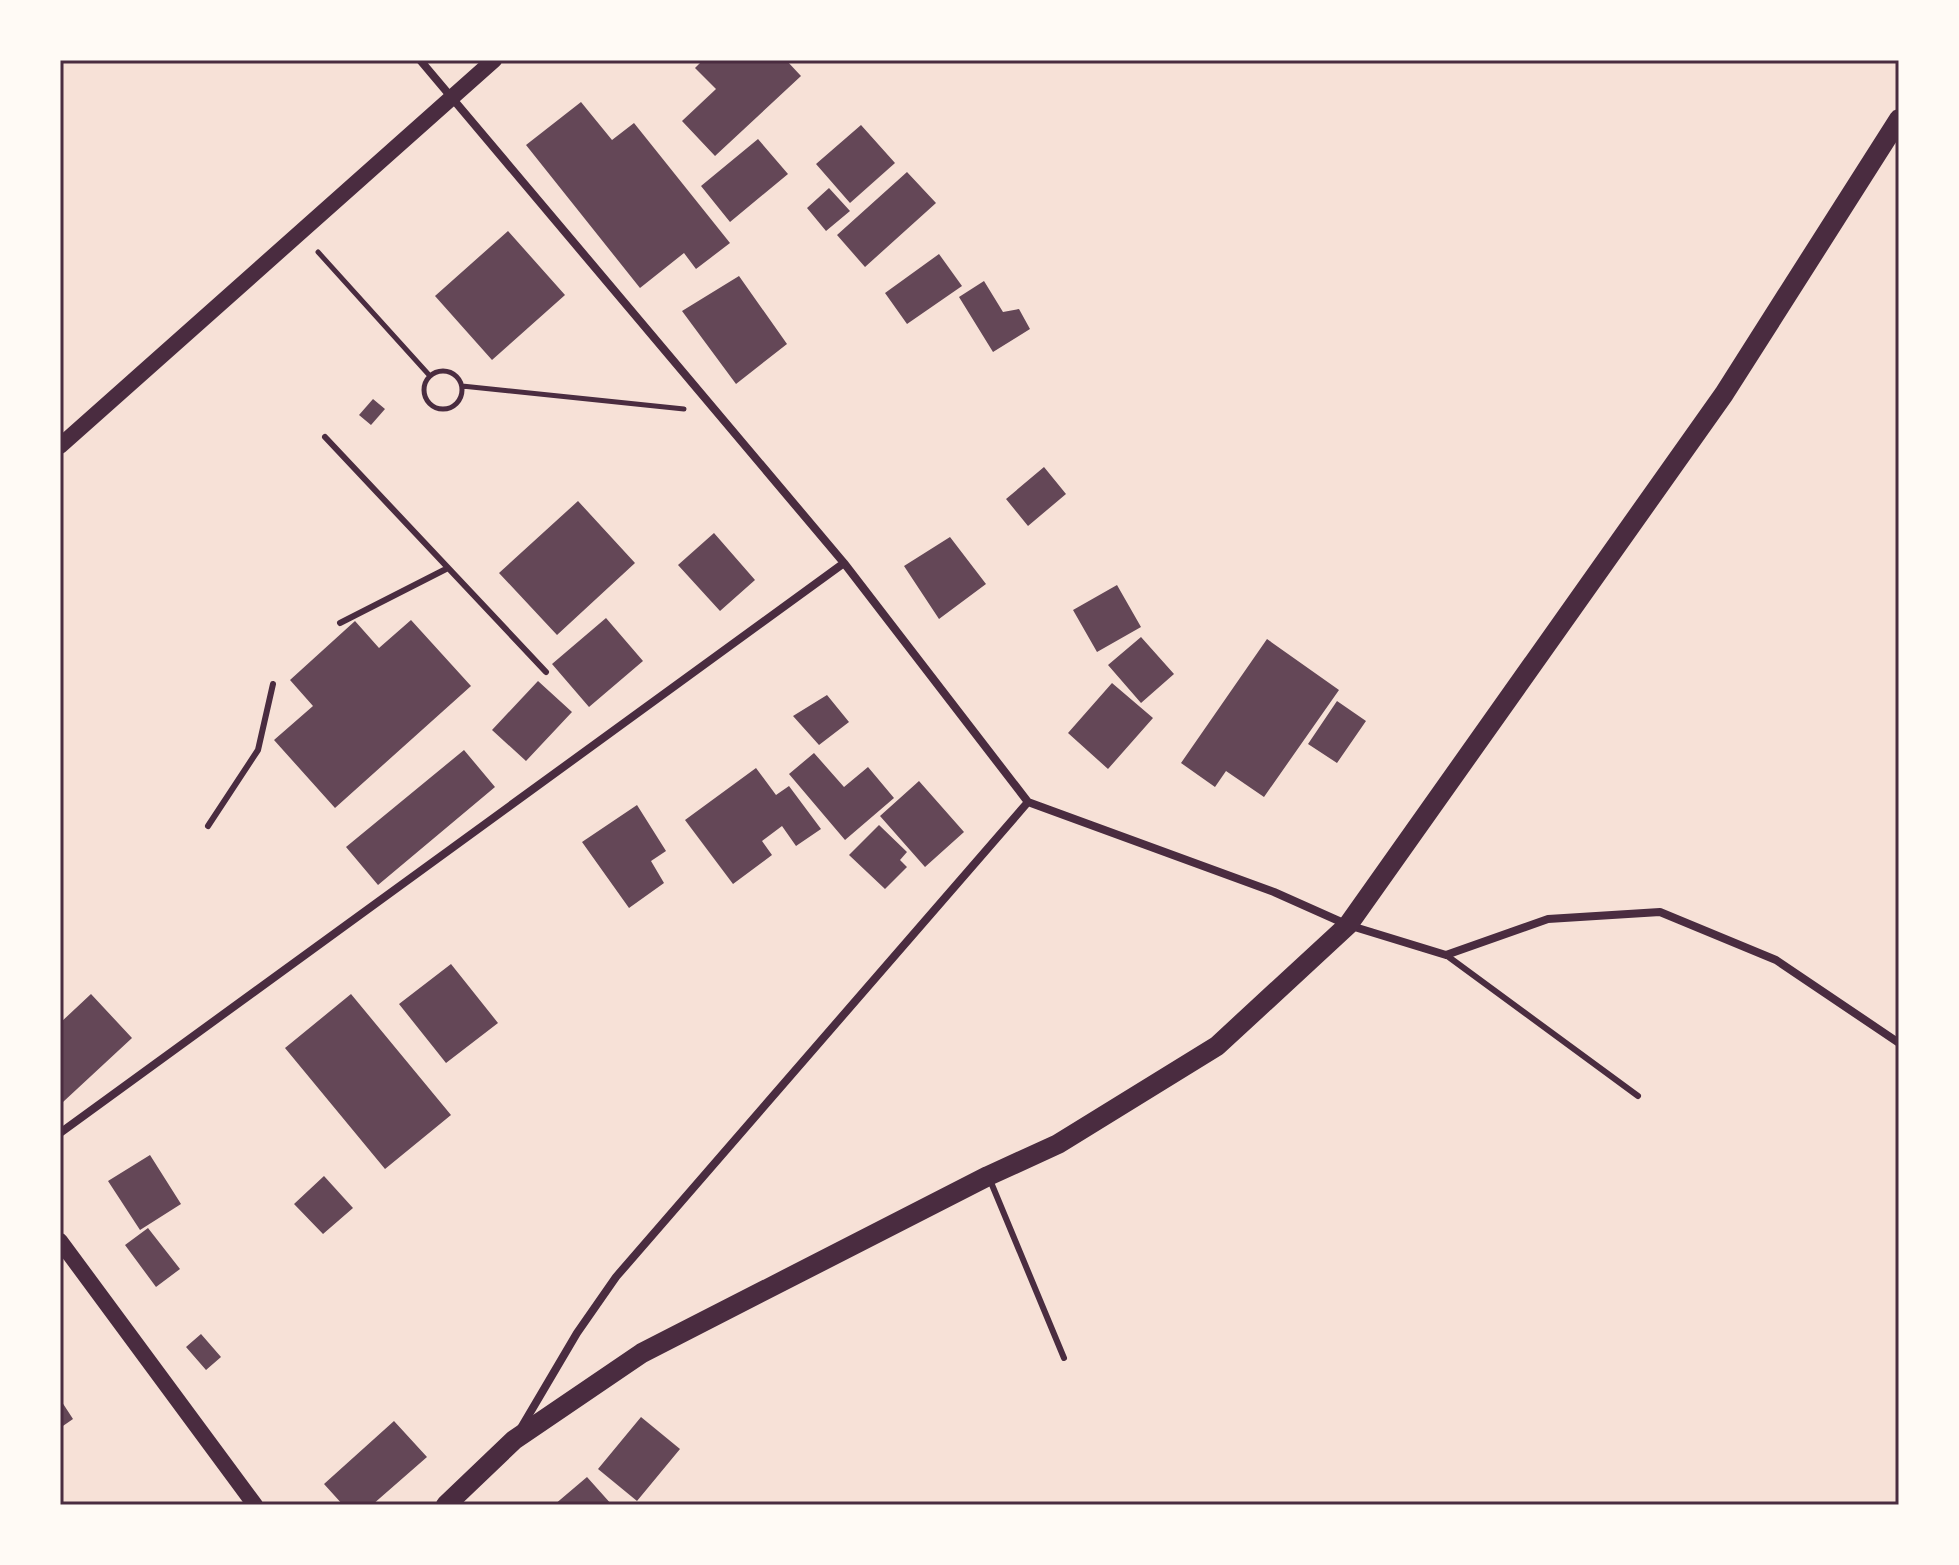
<svg xmlns="http://www.w3.org/2000/svg" width="1959" height="1565" viewBox="0 0 1959 1565" font-family="'Titillium Web',sans-serif">
<style>
.building{fill:#644757}
.lines{fill:none;stroke-linecap:round;stroke-linejoin:round}
.path{stroke:#4a2c40;stroke-width:5}
.service{stroke:#4a2c40;stroke-width:6}
.minor{stroke:#4a2c40;stroke-width:8}
.secondary{stroke:#4a2c40;stroke-width:16}
.primary{stroke:#4a2c40;stroke-width:20}
.neatline{fill:none;stroke:#4a2c40;stroke-width:3}
</style>
<rect width="100%" height="100%" fill="#f7e1d7"/>
<path class="building" d="M 703,60 L 786,60 L 801,76 L 715,156 L 682,121 L 716,89 L 695,68 Z
M 581,102 L 612,140 L 634,123 L 730,243 L 696,269 L 684,253 L 640,288 L 526,145 Z
M 861,125 L 895,163 L 850,203 L 816,164 Z
M 758,139 L 788,174 L 730,222 L 701,186 Z
M 907,172 L 936,203 L 865,267 L 837,235 Z
M 829,188 L 850,211 L 826,231 L 807,208 Z
M 508,231 L 565,295 L 492,360 L 435,296 Z
M 939,254 L 962,286 L 907,324 L 885,293 Z
M 739,276 L 787,344 L 736,384 L 682,311 Z
M 984,281 L 1003,312 L 1019,309 L 1030,329 L 993,352 L 959,297 Z
M 373,399 L 385,409 L 371,425 L 359,415 Z
M 1044,467 L 1066,494 L 1028,526 L 1006,499 Z
M 578,501 L 635,563 L 557,635 L 499,573 Z
M 714,533 L 755,580 L 720,611 L 678,565 Z
M 950,537 L 986,584 L 939,619 L 904,566 Z
M 1117,585 L 1141,627 L 1097,652 L 1073,610 Z
M 606,618 L 643,661 L 589,707 L 552,664 Z
M 411,620 L 471,686 L 335,808 L 274,740 L 313,706 L 290,680 L 355,621 L 379,648 Z
M 1141,637 L 1174,674 L 1141,703 L 1108,665 Z
M 1267,639 L 1339,690 L 1264,797 L 1226,771 L 1215,787 L 1181,763 Z
M 538,681 L 572,712 L 526,761 L 492,730 Z
M 1112,683 L 1153,718 L 1108,769 L 1068,733 Z
M 827,695 L 849,722 L 819,745 L 793,716 Z
M 1337,701 L 1366,721 L 1337,763 L 1308,744 Z
M 464,750 L 495,787 L 378,885 L 346,847 Z
M 814,753 L 844,787 L 868,767 L 894,798 L 845,840 L 789,774 Z
M 756,768 L 776,795 L 789,786 L 821,829 L 796,846 L 782,826 L 762,841 L 772,855 L 733,884 L 685,820 Z
M 919,781 L 964,832 L 925,867 L 880,816 Z
M 637,805 L 666,851 L 651,861 L 664,883 L 629,908 L 582,842 Z
M 879,825 L 907,852 L 900,860 L 907,867 L 885,889 L 849,855 Z
M 451,964 L 498,1023 L 446,1063 L 399,1004 Z
M 91,994 L 132,1038 L 63,1102 L 60,1098 L 60,1023 Z
M 351,994 L 451,1115 L 385,1169 L 285,1048 Z
M 150,1155 L 181,1204 L 140,1230 L 108,1181 Z
M 324,1176 L 353,1208 L 323,1234 L 294,1204 Z
M 148,1228 L 180,1269 L 156,1287 L 125,1245 Z
M 201,1334 L 221,1357 L 206,1370 L 186,1347 Z
M 60,1399 L 73,1419 L 60,1428 Z
M 641,1417 L 680,1449 L 637,1501 L 598,1469 Z
M 394,1421 L 427,1457 L 372,1505 L 343,1505 L 324,1484 Z
M 587,1477 L 612,1505 L 554,1505 Z"/>
<g class="lines">
<path class="path" d="M 318,252 L 430,376
M424 390a19 19 0 1 1 38 0a19 19 0 1 1-38 0Z
M 462,386 L 684,409"/>
<path class="service" d="M 325,437 L 546,672
M 340,623 L 448,568
M 208,826 L 258,750 L 273,684
M 1446,955 L 1638,1096
M 990,1180 L 1064,1358"/>
<path class="minor" d="M 420,60 L 844,563 L 1028,802 L 616,1277 L 577,1333 L 521,1428
M 1028,802 L 1274,892 L 1348,925 L 1446,955 L 1548,919 L 1660,912 L 1776,960 L 1899,1043
M 60,1133 L 844,563"/>
<path class="secondary" d="M 60,446 L 494,60
M 60,1241 L 255,1505"/>
<path class="primary" d="M 446,1505 L 514,1440 L 642,1353 L 988,1176 L 1058,1144 L 1217,1046 L 1348,925 L 1724,394 L 1899,119"/>
</g>
<rect width="1959" height="1565" fill="none" stroke="#fffaf5" stroke-width="124"/>
<rect x="62" y="62" width="1835" height="1441" class="neatline"/>
</svg>
